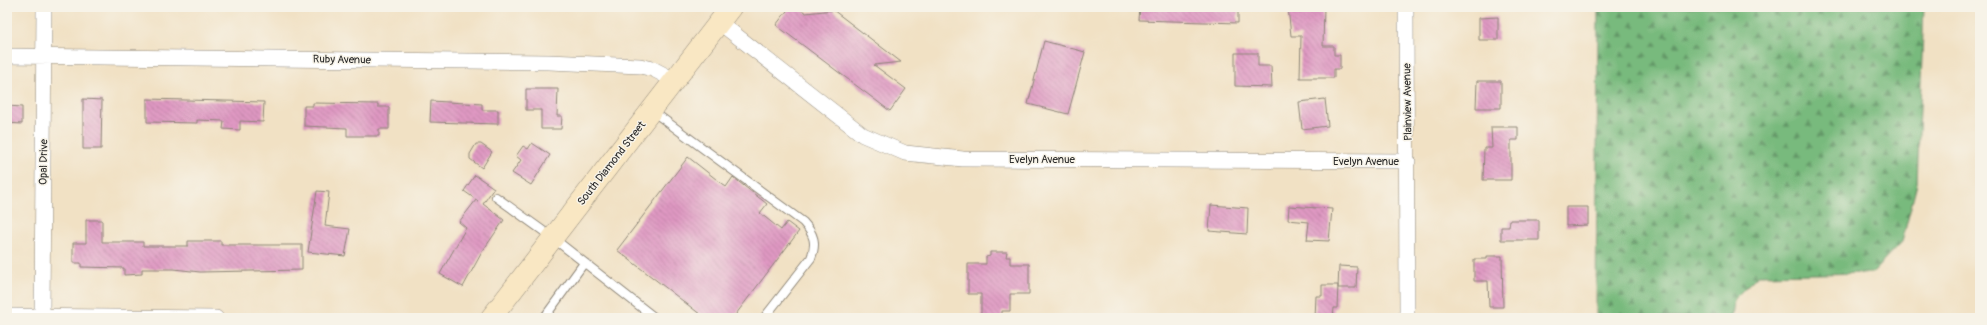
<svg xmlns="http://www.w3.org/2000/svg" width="1987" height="325" viewBox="0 0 1987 325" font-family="Pangolin,sans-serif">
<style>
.forest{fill:url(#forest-firs);stroke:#527254}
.building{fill:url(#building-back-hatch)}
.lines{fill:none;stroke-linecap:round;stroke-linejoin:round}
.lane-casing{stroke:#8e8678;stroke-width:10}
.street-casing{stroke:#8e8678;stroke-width:16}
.secondary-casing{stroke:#8e8678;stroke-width:22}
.lane{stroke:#fff;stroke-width:8}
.street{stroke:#fff;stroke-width:15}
.secondary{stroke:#f9e7c3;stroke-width:21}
.labels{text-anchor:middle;stroke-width:3;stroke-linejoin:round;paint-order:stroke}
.street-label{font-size:11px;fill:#2b2b2b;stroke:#f7f3e8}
</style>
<defs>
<pattern id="forest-firs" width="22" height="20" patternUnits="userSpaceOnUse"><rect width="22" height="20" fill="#78ba7d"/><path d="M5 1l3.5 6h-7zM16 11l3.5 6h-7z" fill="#639767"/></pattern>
<pattern id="building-back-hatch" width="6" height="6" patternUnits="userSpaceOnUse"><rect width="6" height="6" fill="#df98c2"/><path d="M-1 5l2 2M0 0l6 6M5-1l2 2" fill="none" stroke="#b57c9e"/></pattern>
</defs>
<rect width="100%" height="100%" fill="#f7f3e8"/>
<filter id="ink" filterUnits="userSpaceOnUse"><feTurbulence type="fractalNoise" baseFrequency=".025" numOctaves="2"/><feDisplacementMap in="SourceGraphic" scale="8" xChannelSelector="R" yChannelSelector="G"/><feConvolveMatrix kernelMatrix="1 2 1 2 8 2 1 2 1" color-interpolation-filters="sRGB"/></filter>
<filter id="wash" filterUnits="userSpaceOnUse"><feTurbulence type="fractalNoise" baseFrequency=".012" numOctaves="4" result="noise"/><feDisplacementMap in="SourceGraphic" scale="16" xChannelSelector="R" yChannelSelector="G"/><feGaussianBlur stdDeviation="0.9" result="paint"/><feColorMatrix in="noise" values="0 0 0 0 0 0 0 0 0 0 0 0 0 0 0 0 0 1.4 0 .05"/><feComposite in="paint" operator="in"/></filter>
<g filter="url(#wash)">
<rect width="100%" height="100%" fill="#f1e1c4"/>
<path class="forest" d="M 1598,7 L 1924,7 L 1917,184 L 1902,242 L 1872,273 L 1758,275 L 1734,299 L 1732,318 L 1596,318 Z"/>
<g id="blocks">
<path class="building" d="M 790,7 L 797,7 L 806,13 L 833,10 L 901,62 L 874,65 L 906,89 L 890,111 L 776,25 Z
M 1140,7 L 1238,7 L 1238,23 L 1139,20 Z
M 1288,7 L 1324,7 L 1323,46 L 1334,46 L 1334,55 L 1340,55 L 1340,69 L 1334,69 L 1334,78 L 1300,78 L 1301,36 L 1291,36 Z
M 1498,17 L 1498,40 L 1479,40 L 1479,18 Z
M 1044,41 L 1085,52 L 1068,114 L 1028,104 Z
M 1235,53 L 1258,53 L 1258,66 L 1271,66 L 1272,87 L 1235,86 Z
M 1477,81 L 1501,81 L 1501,108 L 1476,108 Z
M 526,89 L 558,89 L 557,116 L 562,116 L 561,129 L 541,129 L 541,110 L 526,110 Z
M 83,99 L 102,100 L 101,149 L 83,149 Z
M 147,99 L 264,102 L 263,122 L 240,121 L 240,130 L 223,129 L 224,121 L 197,120 L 197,123 L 147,122 Z
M 1325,99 L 1328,126 L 1302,129 L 1299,102 Z
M 431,101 L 482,104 L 482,110 L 498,110 L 498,124 L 430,122 Z
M 313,103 L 378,104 L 378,107 L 389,107 L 389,129 L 379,129 L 379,136 L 347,136 L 347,128 L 304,126 L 304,106 L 313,106 Z
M 7,106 L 22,107 L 22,124 L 7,123 Z
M 1491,127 L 1518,127 L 1518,140 L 1511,140 L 1511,180 L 1483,180 L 1484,148 L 1492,148 Z
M 532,143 L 550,155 L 531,185 L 512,173 L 521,160 L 516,156 L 523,146 L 528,149 Z
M 476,144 L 481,144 L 492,152 L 482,168 L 470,159 L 470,154 Z
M 688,157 L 726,187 L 733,177 L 739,182 L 767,204 L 760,213 L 781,230 L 787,222 L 799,231 L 733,318 L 705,318 L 617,250 Z
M 475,175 L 494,188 L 483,204 L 504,220 L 482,252 L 463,287 L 440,274 L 466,228 L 459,222 L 476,200 L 478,201 L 464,191 Z
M 317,191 L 329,192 L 325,226 L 350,229 L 345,256 L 308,252 Z
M 1211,205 L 1248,208 L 1247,234 L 1209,231 Z
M 1289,206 L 1332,209 L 1329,241 L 1307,240 L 1309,222 L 1288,220 Z
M 1566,207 L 1588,207 L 1588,225 L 1566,226 Z
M 86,220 L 102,220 L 102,242 L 143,242 L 143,246 L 188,246 L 188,241 L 221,241 L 221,245 L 302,245 L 302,270 L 200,272 L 174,269 L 142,269 L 142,274 L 124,275 L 124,268 L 81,267 L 81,263 L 73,263 L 73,243 L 86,243 Z
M 1510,220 L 1539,220 L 1539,240 L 1501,240 L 1501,227 L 1509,227 Z
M 990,252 L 1007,252 L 1006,257 L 1010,257 L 1010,264 L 1029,264 L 1029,294 L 1010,294 L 1010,311 L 1002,311 L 1002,318 L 981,318 L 981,294 L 968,294 L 968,264 L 986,264 L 986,257 L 990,256 Z
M 1487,256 L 1502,256 L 1503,307 L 1489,307 L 1488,281 L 1474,281 L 1474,259 L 1487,259 Z
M 1339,266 L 1357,267 L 1356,288 L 1338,288 Z
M 1322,285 L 1338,285 L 1337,308 L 1334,308 L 1333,318 L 1315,318 L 1316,296 L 1322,296 Z"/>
</g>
</g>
<g filter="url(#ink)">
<use href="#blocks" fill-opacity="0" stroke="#8e8678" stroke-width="1"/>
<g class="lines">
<g class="lane-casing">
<path id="lane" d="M 651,110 L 803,222 C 814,234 817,243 811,258 L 764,318
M 496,197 L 553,238 L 655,318
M 544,318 L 584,263"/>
</g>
<g class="street-casing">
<path id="street" d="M 1406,7 L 1407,318
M 719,22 L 863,135 L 905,153 L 963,159 L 1408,161
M 7,56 L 549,62 L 640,66 L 653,69 L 674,80
M 7,316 L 216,318
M 42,316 L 44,7"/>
</g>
<g class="secondary-casing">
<path id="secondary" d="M 491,318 L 731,7"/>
</g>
<use href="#lane" class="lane"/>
<use href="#street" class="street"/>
<use href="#secondary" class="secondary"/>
</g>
</g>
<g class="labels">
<g class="street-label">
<text transform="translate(342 59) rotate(1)" y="4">Ruby Avenue</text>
<text transform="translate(1407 102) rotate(-91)" y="4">Plainview Avenue</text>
<text x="1042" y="163">Evelyn Avenue</text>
<text x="1366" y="165">Evelyn Avenue</text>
<text transform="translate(43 162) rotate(-89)" y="4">Opal Drive</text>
<text transform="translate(611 163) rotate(-52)" y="4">South Diamond Street</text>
</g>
</g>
<rect width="1987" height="325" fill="none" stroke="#f7f3e8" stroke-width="24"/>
</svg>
